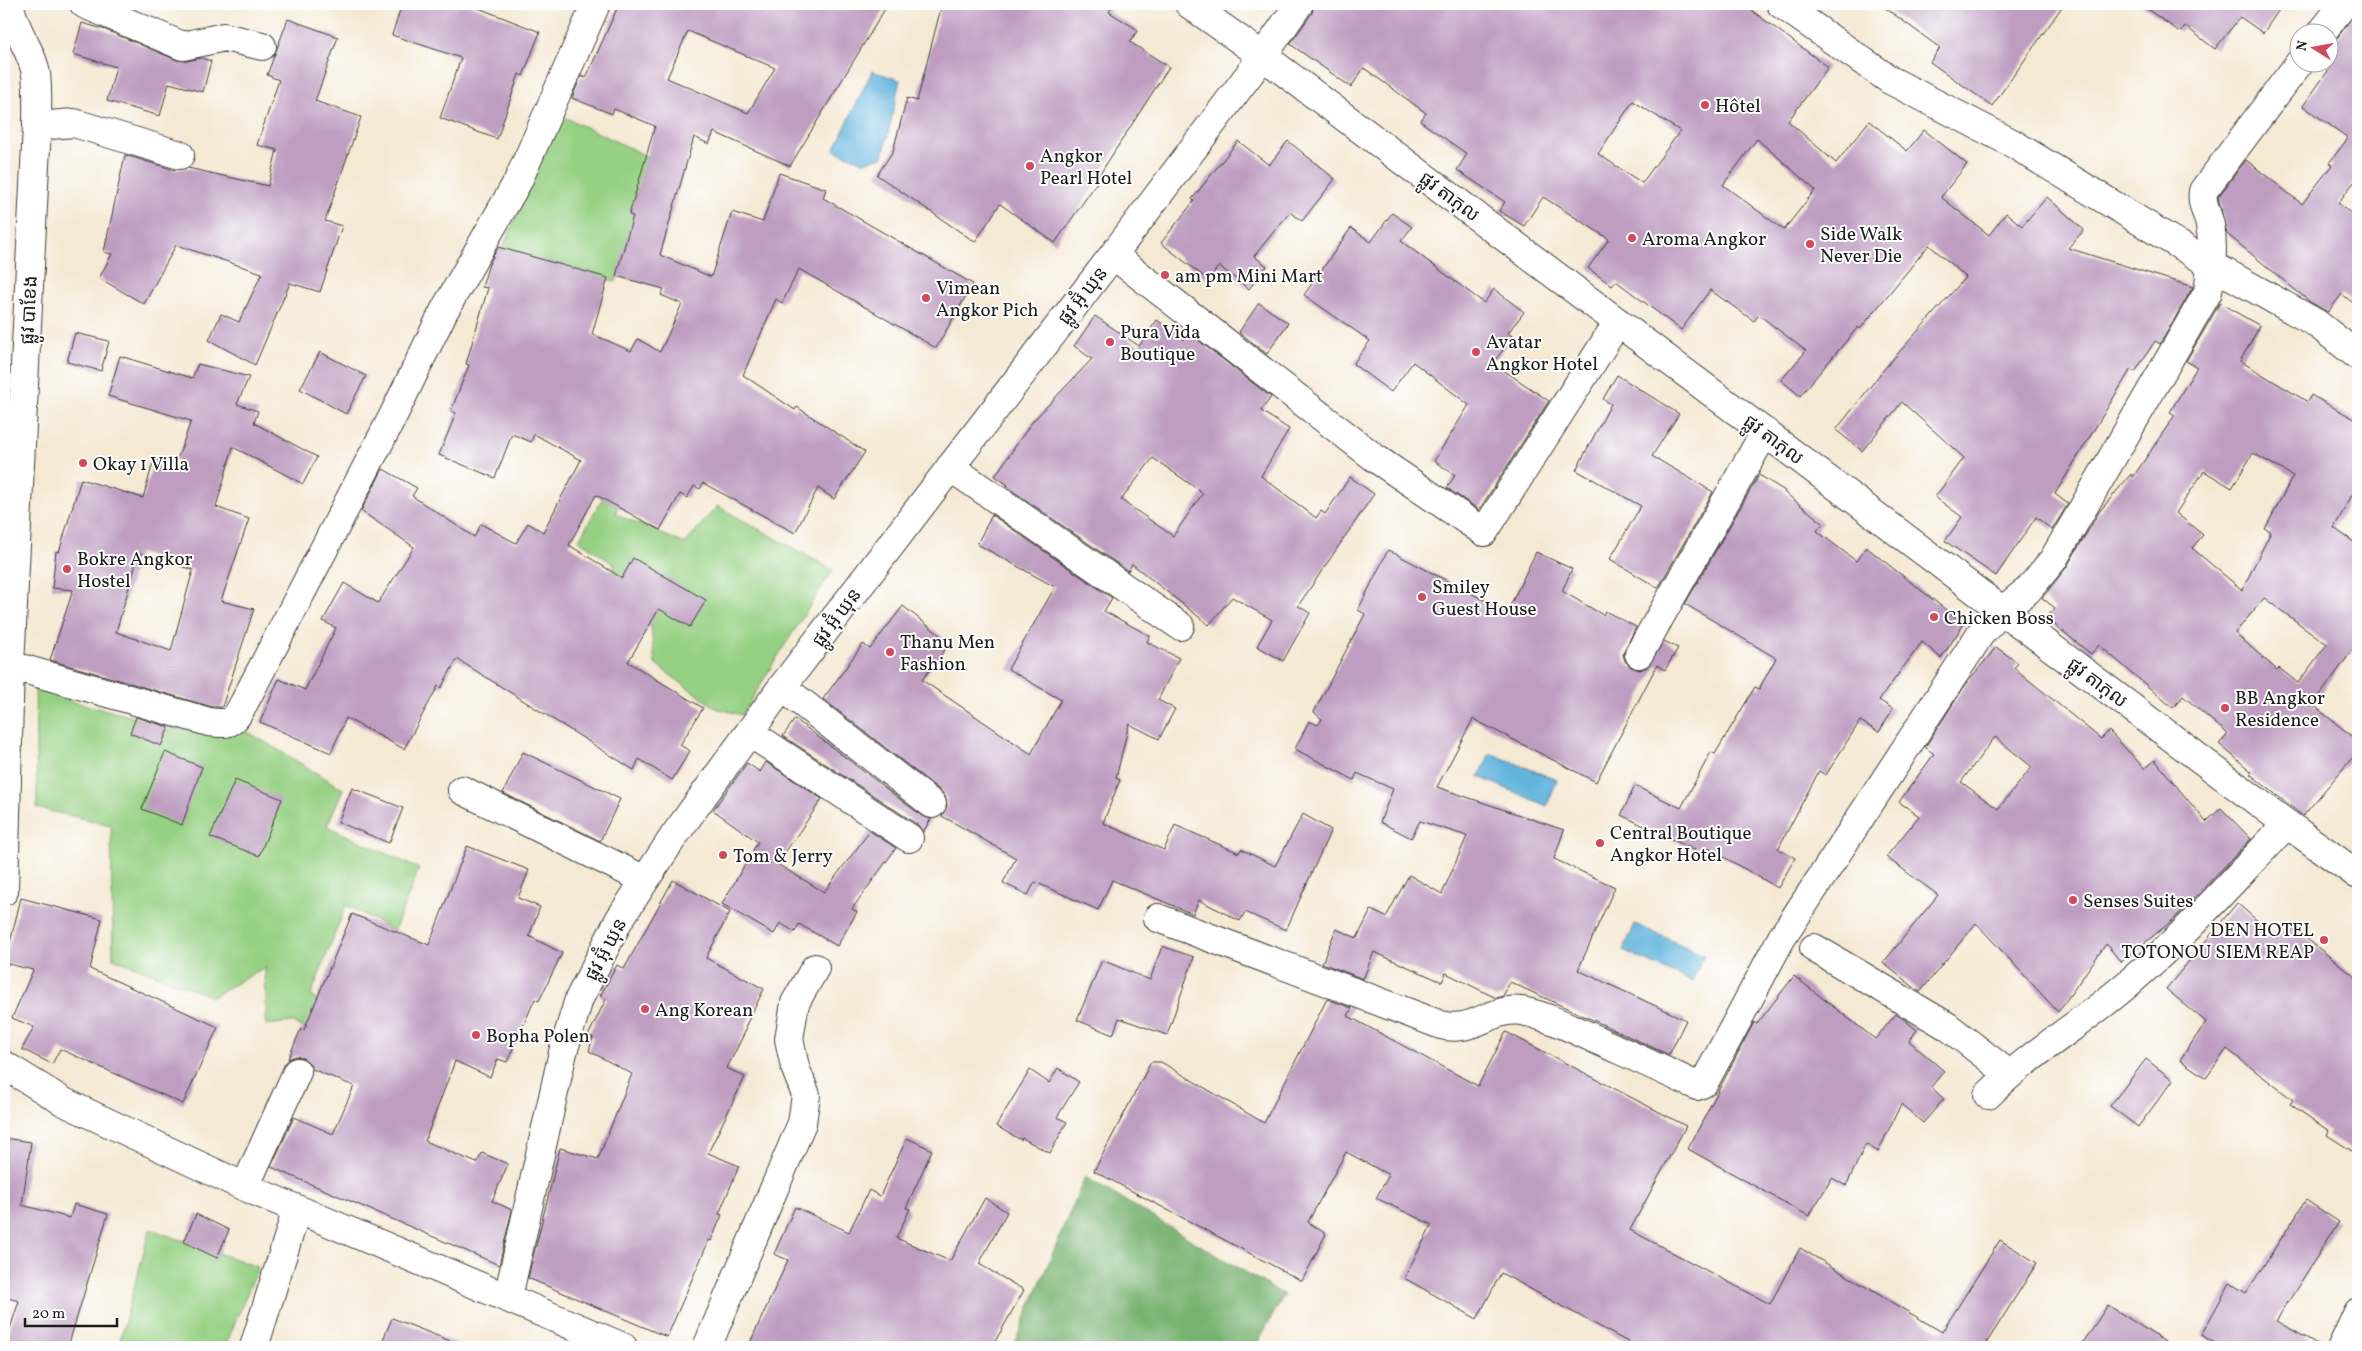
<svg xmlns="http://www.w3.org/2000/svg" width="2362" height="1351" viewBox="0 0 2362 1351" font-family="Vollkorn,'Noto Sans Khmer',serif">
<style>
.green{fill:#96d083;stroke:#597650}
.forest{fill:#78b271;stroke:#4a6746}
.water{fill:#62b4dd;stroke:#3f687c}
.building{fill:#be9dc1;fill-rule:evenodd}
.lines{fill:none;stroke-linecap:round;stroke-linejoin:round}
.minor-casing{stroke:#3d3b38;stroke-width:30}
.minor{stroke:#fff;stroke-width:28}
.poi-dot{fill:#d1495b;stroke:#fff;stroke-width:2}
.labels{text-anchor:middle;stroke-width:4;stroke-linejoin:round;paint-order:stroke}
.poi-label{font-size:19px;fill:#1c1c1c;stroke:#fff;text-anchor:start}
.street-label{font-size:19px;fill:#1c1c1c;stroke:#fff}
</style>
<rect width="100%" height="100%" fill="#fff"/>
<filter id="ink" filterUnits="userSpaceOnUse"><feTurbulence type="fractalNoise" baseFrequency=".02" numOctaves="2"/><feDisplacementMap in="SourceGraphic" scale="10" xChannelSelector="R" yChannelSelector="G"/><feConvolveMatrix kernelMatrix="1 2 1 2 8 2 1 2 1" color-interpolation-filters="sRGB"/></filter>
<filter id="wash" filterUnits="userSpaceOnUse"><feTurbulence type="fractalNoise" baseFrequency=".0096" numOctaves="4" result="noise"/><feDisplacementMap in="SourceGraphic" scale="20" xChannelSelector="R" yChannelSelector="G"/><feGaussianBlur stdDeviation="1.12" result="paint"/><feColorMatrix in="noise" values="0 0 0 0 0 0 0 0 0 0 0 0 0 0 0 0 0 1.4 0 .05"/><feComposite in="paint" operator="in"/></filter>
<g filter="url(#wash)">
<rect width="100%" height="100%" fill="#f5e9d4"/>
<path class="green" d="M 560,115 L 651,158 L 616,281 L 498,259 Z
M 608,488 L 619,493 L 616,514 L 685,544 L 717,506 L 833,570 L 781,651 L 742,715 L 716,708 L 655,664 L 650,619 L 606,591 L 615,565 L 579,540 Z
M 35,686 L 70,701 L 177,728 L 250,733 L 343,789 L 327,826 L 419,869 L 394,931 L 346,905 L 311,995 L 321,1003 L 316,1035 L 292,1022 L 266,1025 L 265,967 L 212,997 L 113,958 L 111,825 L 37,808 Z
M 150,1229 L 258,1267 L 225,1347 L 118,1347 Z"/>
<path class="forest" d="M 1085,1177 L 1284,1295 L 1255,1347 L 1013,1347 Z"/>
<path class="water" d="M 872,71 L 900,80 L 883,157 L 863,162 L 834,150 Z
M 1490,753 L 1557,780 L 1547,806 L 1479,777 Z
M 1635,924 L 1704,955 L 1692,982 L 1623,950 Z"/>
<g id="blocks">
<path class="building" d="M 402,4 L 468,4 L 540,32 L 523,76 L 519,74 L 497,139 L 440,118 L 461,58 L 392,35 Z
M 619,4 L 888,4 L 790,166 L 714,132 L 709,144 L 694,137 L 660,255 L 711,277 L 732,212 L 763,222 L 779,173 L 826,189 L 823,198 L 973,284 L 936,348 L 799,269 L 782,303 L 776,299 L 743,375 L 795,410 L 797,407 L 865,452 L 834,499 L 818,488 L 795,533 L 703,483 L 700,489 L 694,486 L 687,498 L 680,494 L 660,530 L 596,495 L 569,545 L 622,578 L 633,558 L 706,600 L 690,627 L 659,609 L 628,662 L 703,708 L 680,745 L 690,751 L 672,780 L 639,759 L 634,770 L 457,659 L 441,688 L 438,686 L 404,749 L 346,718 L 331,753 L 260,722 L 279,679 L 305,690 L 336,628 L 323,621 L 344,583 L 378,603 L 414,547 L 361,511 L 383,469 L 417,488 L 412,496 L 474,537 L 481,524 L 516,543 L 528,523 L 543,532 L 581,460 L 534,434 L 531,442 L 512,434 L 495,478 L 439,455 L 456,413 L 451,411 L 469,365 L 466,364 L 488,288 L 482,287 L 489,264 L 498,247 L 608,278 L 592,334 L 631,351 L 638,339 L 660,352 L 682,304 L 661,295 L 664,289 L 616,276 L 633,216 L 629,215 L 655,126 L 614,109 L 612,114 L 572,98 L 581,76 L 586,78 ZM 688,31 L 775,68 L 748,113 L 667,78 Z
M 942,4 L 1114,4 L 1109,12 L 1138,30 L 1130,42 L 1169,67 L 1096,180 L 1098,181 L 1055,243 L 1000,204 L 975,242 L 877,175 L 893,151 L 907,98 L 917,101 Z
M 1314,4 L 1743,4 L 1828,67 L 1788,121 L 1836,163 L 1869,121 L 1907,151 L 1924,130 L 1967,164 L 1941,197 L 1989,235 L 2006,213 L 2022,226 L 2047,197 L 2084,230 L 2068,248 L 2193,287 L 2160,344 L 2155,341 L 2135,372 L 2131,369 L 2055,494 L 2068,504 L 2052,530 L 2036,517 L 1996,576 L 1945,541 L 1962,517 L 1935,497 L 1964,458 L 1902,402 L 1862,451 L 1836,430 L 1885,368 L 1966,277 L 1929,245 L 1860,329 L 1858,327 L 1800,396 L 1781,380 L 1806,351 L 1759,315 L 1754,321 L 1710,290 L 1681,330 L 1616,281 L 1612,286 L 1588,268 L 1609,239 L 1543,197 L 1524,226 L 1499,211 L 1505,202 L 1457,170 L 1467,154 L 1420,121 L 1426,113 L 1364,68 L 1351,87 L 1290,44 L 1312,13 ZM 1633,101 L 1680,131 L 1642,183 L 1598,154 ZM 1757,139 L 1815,190 L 1784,230 L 1723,185 Z
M 1880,4 L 2064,4 L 1992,106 L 1930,62 L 1940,48 Z
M 2140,4 L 2283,4 L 2263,33 L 2240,17 L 2215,49 L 2185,26 L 2180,32 Z
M 2358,9 L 2358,185 L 2354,182 L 2338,203 L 2358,219 L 2358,307 L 2342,294 L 2328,312 L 2310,302 L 2227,234 L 2218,197 L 2246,160 L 2302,204 L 2332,165 L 2329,163 L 2348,138 L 2303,106 L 2330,68 L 2330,48 Z
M 288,19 L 338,37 L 315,101 L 361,117 L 325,221 L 342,226 L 320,292 L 290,283 L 255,365 L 209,340 L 221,314 L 239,322 L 262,273 L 176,245 L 144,304 L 99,278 L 112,254 L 104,252 L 125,155 L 175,170 L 188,168 L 268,186 L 277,150 L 257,145 L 279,80 L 267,75 Z
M 82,23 L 106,30 L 177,60 L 186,61 L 201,58 L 211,61 L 203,92 L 169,83 L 160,116 L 107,101 L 116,67 L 73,54 Z
M 1238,141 L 1269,165 L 1288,141 L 1335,179 L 1302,221 L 1290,212 L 1254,256 L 1267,266 L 1249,289 L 1219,266 L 1208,280 L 1161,243 L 1194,201 L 1192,199 Z
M 1392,213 L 1412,227 L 1401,241 L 1484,303 L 1494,289 L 1524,312 L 1508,333 L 1513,337 L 1493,363 L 1549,401 L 1479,510 L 1447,488 L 1455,475 L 1434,461 L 1469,405 L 1413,362 L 1391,392 L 1353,364 L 1370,341 L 1304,295 L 1351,228 L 1371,242 Z
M 1259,303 L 1288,323 L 1267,354 L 1239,332 Z
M 2220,303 L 2260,326 L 2240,361 L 2308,402 L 2311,395 L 2358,421 L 2358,484 L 2334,528 L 2358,545 L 2358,642 L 2313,705 L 2358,741 L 2358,751 L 2303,816 L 2250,774 L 2252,772 L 2219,744 L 2228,734 L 2183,696 L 2173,708 L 2099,645 L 2091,654 L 2046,618 L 2055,608 L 2042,598 L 2066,568 L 2099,512 L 2131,474 L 2133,477 L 2175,415 L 2170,412 L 2197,367 L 2186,361 ZM 2253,453 L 2293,476 L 2265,529 L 2271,532 L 2242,590 L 2192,548 L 2203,535 L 2176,513 L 2204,471 L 2232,488 ZM 2264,598 L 2327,644 L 2298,683 L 2279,668 L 2277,670 L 2235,633 Z
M 1095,316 L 1139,346 L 1157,320 L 1184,340 L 1189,333 L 1271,397 L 1261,411 L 1289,429 L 1261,476 L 1316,518 L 1321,511 L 1325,514 L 1350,477 L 1374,494 L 1298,606 L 1310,613 L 1283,661 L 1257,646 L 1272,620 L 1232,597 L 1209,625 L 1132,564 L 1128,571 L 1007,487 L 1008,485 L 995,476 L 1032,422 L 1092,359 L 1074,346 ZM 1153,458 L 1203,493 L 1173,536 L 1121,500 Z
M 75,333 L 109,341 L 101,371 L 67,362 Z
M 320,352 L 366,376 L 346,414 L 300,389 Z
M 120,356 L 192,378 L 198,364 L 249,377 L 237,404 L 258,411 L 254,423 L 317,457 L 303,484 L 233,447 L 216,507 L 249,519 L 221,601 L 254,609 L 222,707 L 212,707 L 50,660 L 73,590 L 52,588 L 56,551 L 59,552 L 81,479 L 143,498 L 154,459 L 175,465 L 191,421 L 108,396 ZM 139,553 L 193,570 L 171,651 L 116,632 Z
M 1617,375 L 1679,414 L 1652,456 L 1713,492 L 1658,588 L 1610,559 L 1641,506 L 1576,470 L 1611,404 L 1603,399 Z
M 1759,475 L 1785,491 L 1784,492 L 1823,523 L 1817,531 L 1856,561 L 1866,547 L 1964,624 L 1941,658 L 1922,642 L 1879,700 L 1893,709 L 1879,732 L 1860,721 L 1826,775 L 1819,771 L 1778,849 L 1795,858 L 1778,888 L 1708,848 L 1705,855 L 1621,815 L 1635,786 L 1681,808 L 1711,752 L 1715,754 L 1755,687 L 1759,689 L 1776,658 L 1685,604 Z
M 992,515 L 1112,598 L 1104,611 L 1150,636 L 1147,642 L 1179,658 L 1158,700 L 1175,709 L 1159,739 L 1129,724 L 1116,778 L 1120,780 L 1103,823 L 1164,850 L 1175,825 L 1239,853 L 1241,849 L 1275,866 L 1303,814 L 1331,830 L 1286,930 L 1245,912 L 1240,921 L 1199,900 L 1193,914 L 1112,880 L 1098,910 L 1035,882 L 1028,895 L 1003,883 L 1016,858 L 942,816 L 947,806 L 946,798 L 942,792 L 823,699 L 863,644 L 870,649 L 903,606 L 950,643 L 922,680 L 1031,754 L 1061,700 L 1008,669 L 1055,587 L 977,544 Z
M 1388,550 L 1507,612 L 1536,552 L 1572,569 L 1562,591 L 1603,615 L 1605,611 L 1636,627 L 1623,654 L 1625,661 L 1631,667 L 1640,670 L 1647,667 L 1664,641 L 1678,648 L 1665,670 L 1657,665 L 1596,782 L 1473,719 L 1437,787 L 1564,830 L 1554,859 L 1615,887 L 1578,970 L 1686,1020 L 1669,1055 L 1510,982 L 1503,996 L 1496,998 L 1446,973 L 1442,982 L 1374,952 L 1363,979 L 1322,963 L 1336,929 L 1357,938 L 1371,910 L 1386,917 L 1409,875 L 1442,894 L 1467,836 L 1420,821 L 1411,838 L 1380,822 L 1393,789 L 1357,773 L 1354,780 L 1295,749 L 1309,721 L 1318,725 L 1322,719 L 1314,712 L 1365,614 L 1358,610 Z
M 1996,647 L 2018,663 L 2014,668 L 2101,739 L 2109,731 L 2145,769 L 2155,760 L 2206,822 L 2221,808 L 2251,839 L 2173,920 L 2121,962 L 2106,944 L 2058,1012 L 1976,923 L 1920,992 L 1883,963 L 1938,895 L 1886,857 L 1919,816 L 1899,802 L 1934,754 L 1925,747 L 1964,687 ZM 1995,737 L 2032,767 L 1998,809 L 1961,782 Z
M 136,717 L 169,727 L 161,746 L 130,733 Z
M 795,719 L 922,816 L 931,819 L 923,832 L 918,825 L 783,736 Z
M 165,752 L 202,767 L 182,825 L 142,809 Z
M 523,752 L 620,799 L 600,841 L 503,793 Z
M 766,762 L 822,799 L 777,864 L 824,892 L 870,831 L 896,848 L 852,909 L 857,912 L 837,946 L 799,924 L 795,932 L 780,923 L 774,934 L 722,904 L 758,842 L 713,810 L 747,763 L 760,772 Z
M 235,780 L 282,799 L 259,856 L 210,837 Z
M 352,788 L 403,808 L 389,843 L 338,822 Z
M 467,846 L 529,870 L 518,898 L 540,907 L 529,936 L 562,953 L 539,1001 L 535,999 L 507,1062 L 498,1059 L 490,1077 L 455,1061 L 425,1141 L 477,1163 L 482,1153 L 508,1164 L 492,1201 L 512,1210 L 499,1265 L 271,1167 L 294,1117 L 333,1134 L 354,1086 L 312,1069 L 309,1063 L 303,1058 L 296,1056 L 288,1059 L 301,1029 L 304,1030 L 352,914 L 429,945 Z
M 673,880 L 730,912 L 706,958 L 764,989 L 745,1027 L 747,1028 L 727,1068 L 745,1077 L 708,1153 L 739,1166 L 719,1214 L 722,1215 L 711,1241 L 709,1240 L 667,1337 L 528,1278 L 560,1148 L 598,1159 L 632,1074 L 589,1051 L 593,1037 L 588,1036 L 606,999 L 600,996 L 617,965 L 624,969 Z
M 21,898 L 102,919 L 90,969 L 218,1027 L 183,1104 L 60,1049 L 52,1064 L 22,1049 L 34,1027 L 12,1018 L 33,970 L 5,963 Z
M 2237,903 L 2277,938 L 2288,924 L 2358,979 L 2358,1155 L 2327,1135 L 2329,1131 L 2290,1104 L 2293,1100 L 2227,1049 L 2206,1078 L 2180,1060 L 2206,1022 L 2166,989 Z
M 1162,946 L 1194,957 L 1167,1035 L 1119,1018 L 1113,1035 L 1077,1020 L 1102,960 L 1150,980 Z
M 1794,976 L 1875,1039 L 1896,1014 L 1902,1018 L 1917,1030 L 1909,1041 L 1944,1071 L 1931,1087 L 1944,1099 L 1923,1123 L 1901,1104 L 1878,1152 L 1866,1144 L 1846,1186 L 1832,1178 L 1809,1216 L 1688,1149 L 1754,1022 L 1757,1024 Z
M 1327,999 L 1352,1008 L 1348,1016 L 1478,1086 L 1506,1032 L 1686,1126 L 1630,1230 L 1770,1304 L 1800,1248 L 1942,1332 L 2000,1240 L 2037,1263 L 1984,1347 L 1637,1347 L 1501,1273 L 1477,1319 L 1404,1278 L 1432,1225 L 1376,1198 L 1389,1175 L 1346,1152 L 1308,1222 L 1326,1234 L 1302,1281 L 1094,1171 L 1151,1062 L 1161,1062 L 1264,1123 Z
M 2146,1059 L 2173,1080 L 2138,1127 L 2110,1106 Z
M 1058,1068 L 1079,1082 L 1057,1117 L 1067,1122 L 1050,1153 L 1022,1138 L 1021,1140 L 996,1126 L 1030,1070 L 1049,1083 Z
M 4,1138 L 31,1142 L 22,1205 L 70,1218 L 74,1204 L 108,1214 L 68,1347 L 4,1347 L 19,1301 L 4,1297 Z
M 907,1138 L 932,1150 L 906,1208 L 910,1209 L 896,1238 L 950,1261 L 985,1198 L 1007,1212 L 979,1264 L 1024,1290 L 992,1347 L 748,1347 L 788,1260 L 774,1254 L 795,1207 L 849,1232 L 869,1190 L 880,1196 Z
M 2306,1200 L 2339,1222 L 2276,1321 L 2323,1347 L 2222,1347 L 2201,1335 L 2230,1283 L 2246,1293 Z
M 196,1214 L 229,1230 L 217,1258 L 184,1242 Z
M 2108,1305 L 2173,1347 L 2080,1347 Z
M 392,1318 L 463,1346 L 463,1347 L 380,1347 Z"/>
</g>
</g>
<g filter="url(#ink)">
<use href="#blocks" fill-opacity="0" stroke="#3d3b38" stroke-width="1"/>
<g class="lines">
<g class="minor-casing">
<path id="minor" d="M 84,4 L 183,46 L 224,37 L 262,46
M 1189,4 L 1263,56 L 2287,824 L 2358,875
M 1781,4 L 1890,80 L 2012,143 L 2212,265 L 2316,323 L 2358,356
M 2322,32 L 2344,4
M 37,126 L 74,123 L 180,155
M 1113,255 L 1375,458 L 1484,532 L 1618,322
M 950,467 L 1180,626
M 1639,654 L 1765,432
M 10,665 L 209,722 C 233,725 234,722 245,701 L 392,418 L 444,311 L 518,181 L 596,4
M 782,687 L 932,804
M 750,733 L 909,838
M 462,790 L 645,880
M 4,891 L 10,665 L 37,126 C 37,109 38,91 36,74 C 32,49 12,28 10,4
M 1158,918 L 1441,1025 C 1474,1034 1492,1006 1522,1011 C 1547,1016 1573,1029 1597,1040 C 1630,1055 1664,1070 1697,1086 L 1704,1083 L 1781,939 L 1981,633 L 2002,611 L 2028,590 L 2053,560 L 2208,292 C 2211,269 2214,247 2210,225 C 2207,212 2201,204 2203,191 L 2300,62
M 1814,948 L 1947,1026 L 2009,1074
M 4,1065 L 64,1102 L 245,1187 L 623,1347
M 1988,1095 C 2031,1052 2085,1022 2131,981 C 2187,933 2236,877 2287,824
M 245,1187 L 297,1072
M 508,1297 L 563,1052 L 579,999 L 619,920 L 674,836 L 782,687 L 1113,255 L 1263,56 L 1299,4
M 254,1347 L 297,1209
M 707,1347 L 802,1123 L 806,1095 L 795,1067 L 789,1039 L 795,1003 L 815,968
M 2342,1347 L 2358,1312"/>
</g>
<use href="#minor" class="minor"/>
</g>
</g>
<g class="poi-dot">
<circle cx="1705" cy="105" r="5"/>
<circle cx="1030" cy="166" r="5"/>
<circle cx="1632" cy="238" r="5"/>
<circle cx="1810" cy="244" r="5"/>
<circle cx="1165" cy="275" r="5"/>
<circle cx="926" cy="298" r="5"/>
<circle cx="1110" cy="342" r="5"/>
<circle cx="1476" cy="352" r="5"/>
<circle cx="83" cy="463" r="5"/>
<circle cx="67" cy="569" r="5"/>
<circle cx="1422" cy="597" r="5"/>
<circle cx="1934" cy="617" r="5"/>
<circle cx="890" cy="652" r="5"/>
<circle cx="2225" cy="708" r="5"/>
<circle cx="1600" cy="843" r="5"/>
<circle cx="723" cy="855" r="5"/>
<circle cx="2073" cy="900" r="5"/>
<circle cx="2324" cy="940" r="5"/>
<circle cx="645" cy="1009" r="5"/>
<circle cx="476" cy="1035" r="5"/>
</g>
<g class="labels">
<g class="poi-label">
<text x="1715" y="112">Hôtel</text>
<text x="1040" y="162">Angkor<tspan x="1040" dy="22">Pearl Hotel</tspan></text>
<text x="1820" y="240">Side Walk<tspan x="1820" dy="22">Never Die</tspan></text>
<text x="1642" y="245">Aroma Angkor</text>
<text x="1175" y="282">am pm Mini Mart</text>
<text x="936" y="294">Vimean<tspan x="936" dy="22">Angkor Pich</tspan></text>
<text x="1120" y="338">Pura Vida<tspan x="1120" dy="22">Boutique</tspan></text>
<text x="1486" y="348">Avatar<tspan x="1486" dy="22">Angkor Hotel</tspan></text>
<text x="93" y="470">Okay 1 Villa</text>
<text x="77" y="565">Bokre Angkor<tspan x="77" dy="22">Hostel</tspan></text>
<text x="1432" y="593">Smiley<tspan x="1432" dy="22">Guest House</tspan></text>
<text x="1944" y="624">Chicken Boss</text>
<text x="900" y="648">Thanu Men<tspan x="900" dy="22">Fashion</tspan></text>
<text x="2235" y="704">BB Angkor<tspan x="2235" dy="22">Residence</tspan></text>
<text x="1610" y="839">Central Boutique<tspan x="1610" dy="22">Angkor Hotel</tspan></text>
<text x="733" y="862">Tom &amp; Jerry</text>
<text x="2083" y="907">Senses Suites</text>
<text x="2314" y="936" text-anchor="end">DEN HOTEL<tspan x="2314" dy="22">TOTONOU SIEM REAP</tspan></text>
<text x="655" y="1016">Ang Korean</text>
<text x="486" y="1042">Bopha Polen</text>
</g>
<g class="street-label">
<text transform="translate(1450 196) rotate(37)" y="7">ផ្លូវ តាភុល</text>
<text transform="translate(1082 295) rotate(-52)" y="7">ផ្លូវ អ៊ុំ ឃុន</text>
<text transform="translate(28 310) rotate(-87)" y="7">ផ្លូវ បាខែង</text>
<text transform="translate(1774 439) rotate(37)" y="7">ផ្លូវ តាភុល</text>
<text transform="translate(836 617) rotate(-53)" y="7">ផ្លូវ អ៊ុំ ឃុន</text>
<text transform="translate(2098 682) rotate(37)" y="7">ផ្លូវ តាភុល</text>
<text transform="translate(605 949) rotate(-62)" y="7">ផ្លូវ អ៊ុំ ឃុន</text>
</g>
</g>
<rect width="2362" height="1351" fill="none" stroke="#fff" stroke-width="20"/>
<g transform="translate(2314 48) rotate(281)"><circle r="24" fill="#ffffff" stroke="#a4a4a4"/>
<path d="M0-4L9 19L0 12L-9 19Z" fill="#d1495b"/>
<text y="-8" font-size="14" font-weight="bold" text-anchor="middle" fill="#1c1c1c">N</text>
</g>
<path d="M25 1318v8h92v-8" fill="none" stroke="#1c1c1c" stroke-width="2.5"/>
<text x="32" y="1318" font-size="15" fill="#1c1c1c" stroke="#ffffff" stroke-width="4" paint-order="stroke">20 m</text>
</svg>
